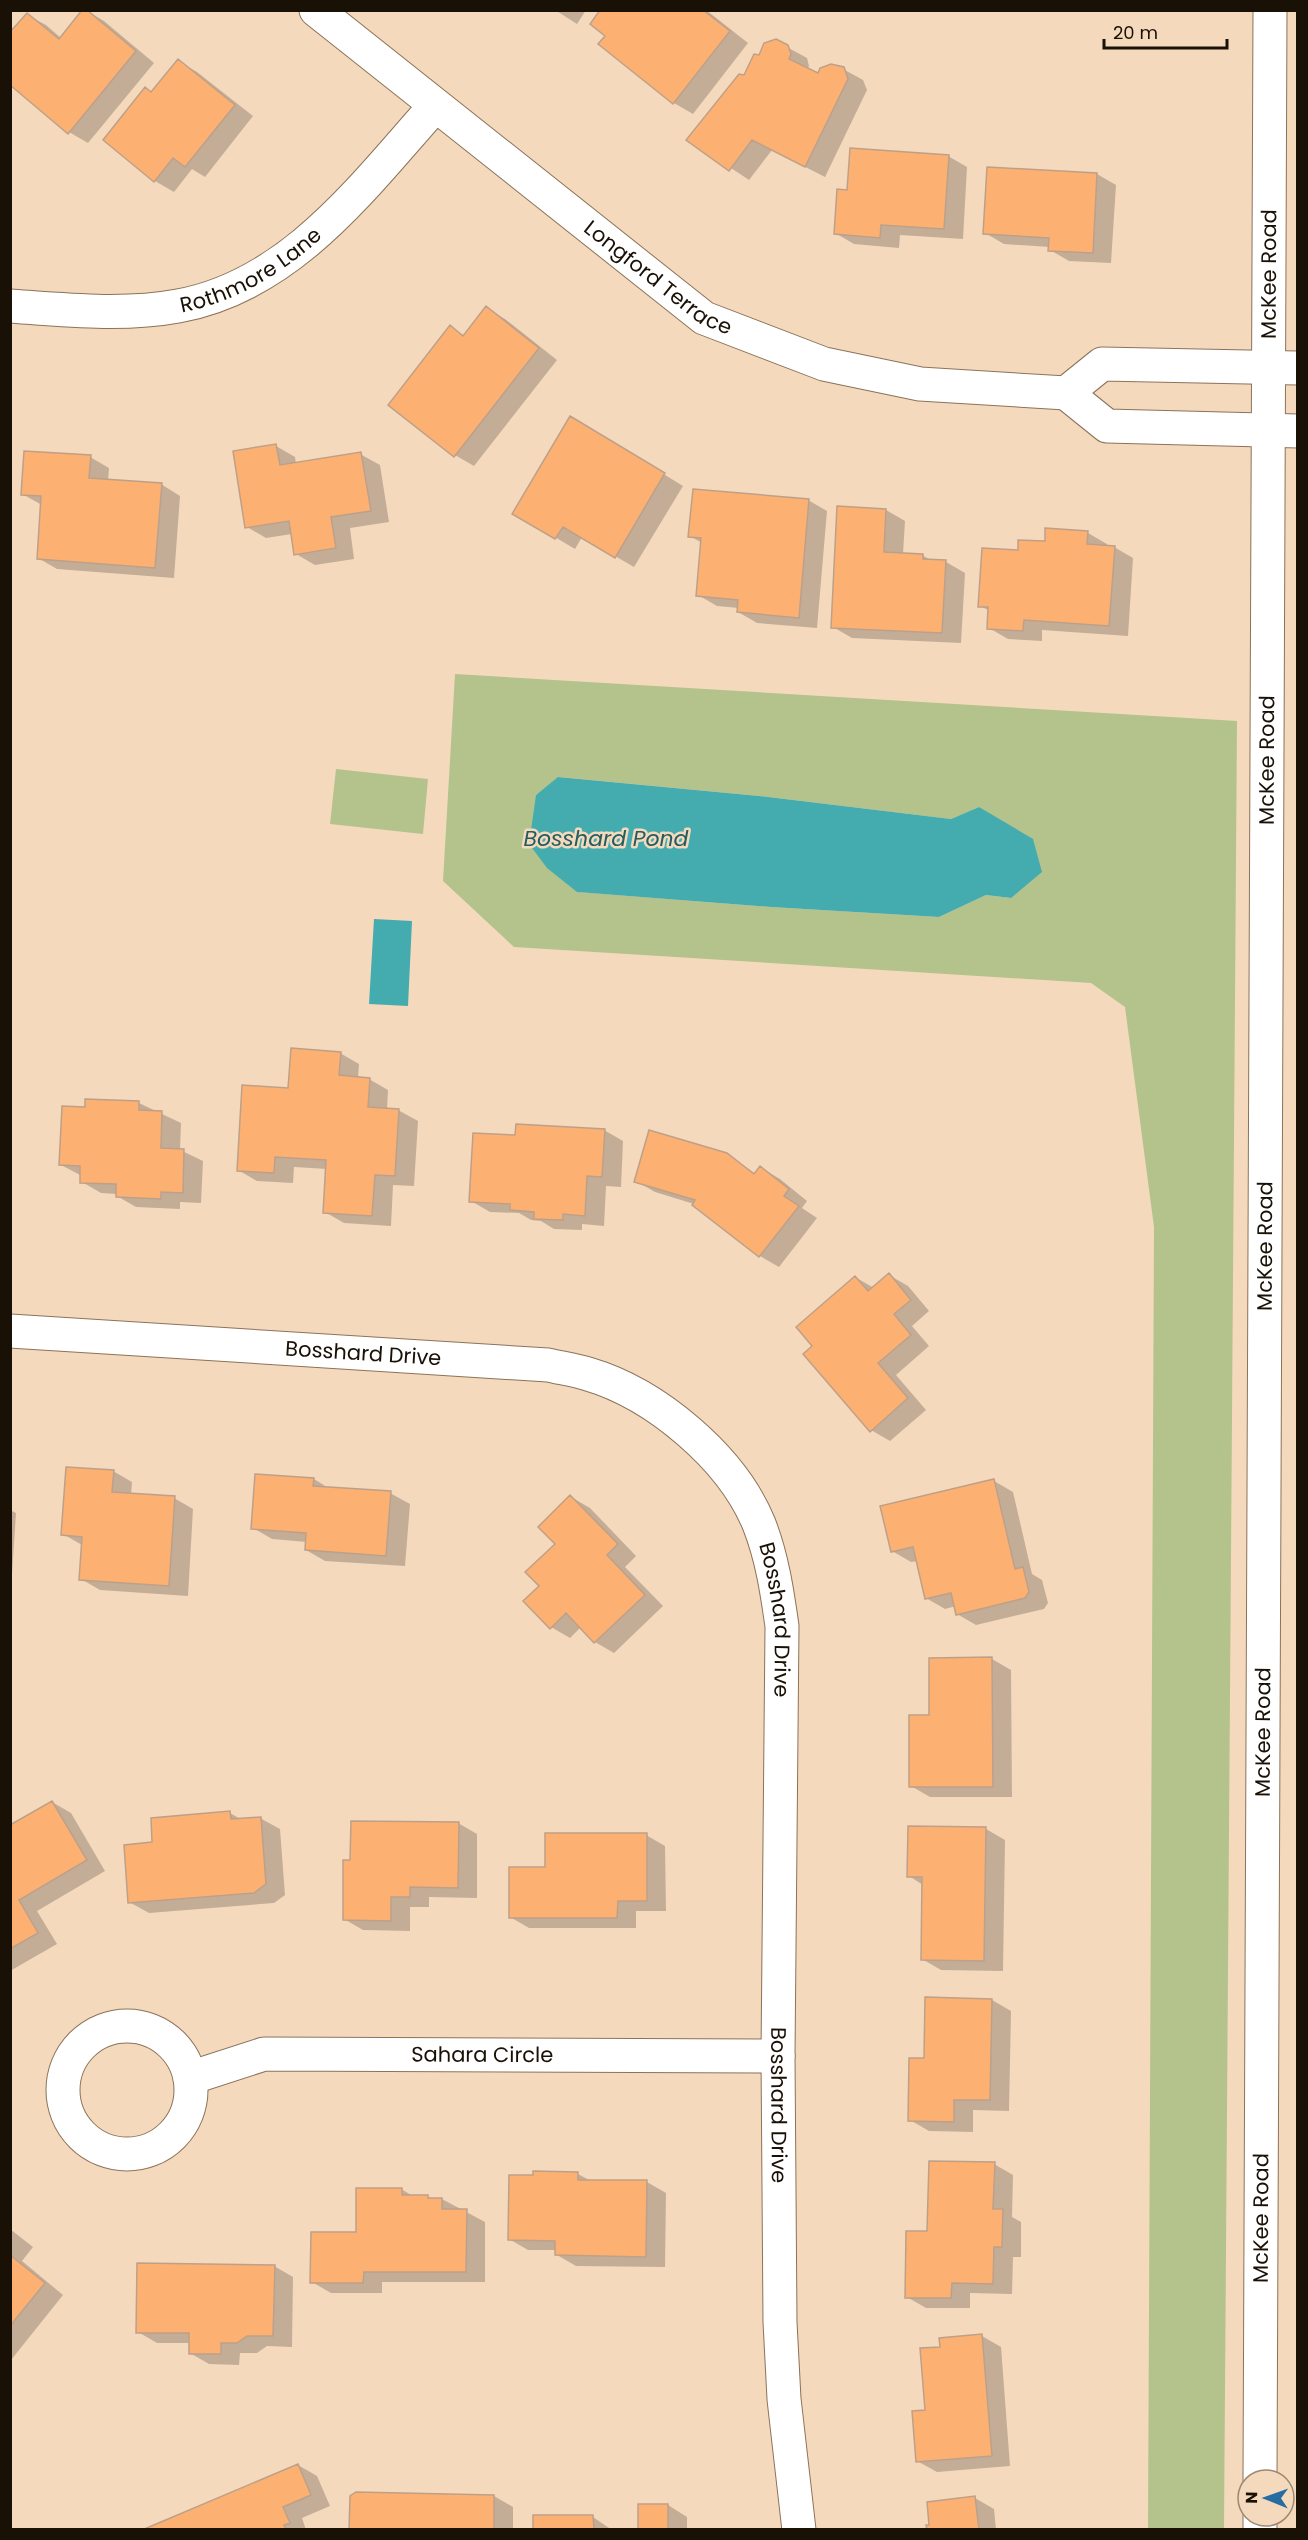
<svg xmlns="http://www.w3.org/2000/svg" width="1308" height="2540" viewBox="0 0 1308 2540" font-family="Poppins,sans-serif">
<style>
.green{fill:#b4c38c;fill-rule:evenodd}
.water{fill:#44acaf}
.shadow{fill:#0003}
.building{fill:#fcb172;stroke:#bea089;stroke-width:1.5}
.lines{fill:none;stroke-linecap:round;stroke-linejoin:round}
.minor-casing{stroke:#8b7359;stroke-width:35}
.major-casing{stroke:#8b7359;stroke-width:35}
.minor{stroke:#fff;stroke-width:33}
.major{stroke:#fff;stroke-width:33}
.labels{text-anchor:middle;stroke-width:5;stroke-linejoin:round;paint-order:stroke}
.street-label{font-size:21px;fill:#191006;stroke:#f4d9bd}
.water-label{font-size:22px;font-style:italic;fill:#235d5f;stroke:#f4d9bd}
</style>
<rect width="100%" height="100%" fill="#f4d9bd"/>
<path class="green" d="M 455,674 L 1237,721 L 1224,2529 L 1148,2529 L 1154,1227 L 1125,1007 L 1091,983 L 514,947 L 443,881 ZM 559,777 L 759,796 L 951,819 L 979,807 L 1011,898 L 986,895 L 939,917 L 771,907 L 578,892 L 536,795 Z
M 336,769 L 428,779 L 423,834 L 330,824 Z"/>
<path class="water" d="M 558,777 L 759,796 L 951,819 L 979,807 L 1033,839 L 1042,872 L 1011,898 L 986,895 L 939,917 L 771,907 L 577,892 L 547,868 L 529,844 L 536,795 Z
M 374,919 L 412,921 L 408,1006 L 369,1004 Z"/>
<path class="shadow" d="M 85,10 L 104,21 L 154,63 L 88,143 L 69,132 L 27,15 L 46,25 L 61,38 Z
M 555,10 L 586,10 L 577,24 Z
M 602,10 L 706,10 L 748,43 L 693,114 L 674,103 L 607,35 Z
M 787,47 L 807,58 L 809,66 L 807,70 L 818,75 L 843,69 L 863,80 L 867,90 L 825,177 L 772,150 L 749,180 L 689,140 L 745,77 L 760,56 Z
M 178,61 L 197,72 L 253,116 L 205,177 L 192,169 L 174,192 L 155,181 L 152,93 Z
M 948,156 L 967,167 L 963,239 L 900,235 L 899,248 L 854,244 L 835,233 L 848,192 Z
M 989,169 L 1097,174 L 1116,185 L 1111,263 L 1069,261 L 1050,250 L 1050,247 L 1004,244 L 985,233 Z
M 486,308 L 505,319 L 557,360 L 474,466 L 455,455 L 450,327 L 465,336 Z
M 590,429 L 683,486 L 634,567 L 582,537 L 575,549 L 514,513 Z
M 276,446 L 295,457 L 296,464 L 360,454 L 380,465 L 389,522 L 350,528 L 354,559 L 315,565 L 296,554 L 292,534 L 266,538 L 247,527 Z
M 90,457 L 109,468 L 108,481 L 161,484 L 180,496 L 174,578 L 57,569 L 38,558 L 42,505 L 22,494 Z
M 808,500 L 827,511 L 817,628 L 757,623 L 738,612 L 739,608 L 717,606 L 698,595 L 702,543 L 690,536 Z
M 886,510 L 905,521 L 903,554 L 922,555 L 932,561 L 946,562 L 965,573 L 961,643 L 852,638 L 833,627 Z
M 1046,530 L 1088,533 L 1107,544 L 1107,547 L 1114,547 L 1133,558 L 1128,636 L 1042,630 L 1042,641 L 1008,639 L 989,628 L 990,611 L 980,606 L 1019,552 L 1046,543 Z
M 340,1053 L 359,1064 L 358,1078 L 369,1079 L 388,1090 L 387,1110 L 398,1110 L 418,1121 L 414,1186 L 393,1185 L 391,1226 L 344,1223 L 325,1212 L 327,1169 L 294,1167 L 293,1183 L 257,1181 L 238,1170 L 290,1089 Z
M 139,1103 L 181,1123 L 180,1150 L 203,1161 L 201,1203 L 180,1202 L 180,1209 L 136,1207 L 117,1196 L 117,1194 L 101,1193 L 82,1182 L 82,1176 L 61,1165 L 86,1109 Z
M 604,1130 L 623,1141 L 621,1187 L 606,1186 L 604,1226 L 582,1224 L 582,1230 L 554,1229 L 541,1221 L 531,1220 L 519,1213 L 490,1212 L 471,1201 L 517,1137 Z
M 726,1154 L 756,1174 L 761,1168 L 780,1179 L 807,1201 L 802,1208 L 817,1218 L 779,1267 L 760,1256 L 694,1204 L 655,1192 L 636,1181 Z
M 889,1275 L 908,1286 L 929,1311 L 912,1326 L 929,1346 L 896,1375 L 926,1410 L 890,1441 L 871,1430 L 814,1346 L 855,1277 L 874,1288 Z
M 113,1471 L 132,1482 L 131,1495 L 174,1498 L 193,1509 L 188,1596 L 100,1590 L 81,1579 L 82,1545 L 63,1534 Z
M 314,1479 L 330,1489 L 390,1493 L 410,1504 L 405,1566 L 325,1561 L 306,1550 L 307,1542 L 272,1539 L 253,1528 Z
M 994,1481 L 1013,1492 L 1032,1574 L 1042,1580 L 1048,1603 L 1044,1609 L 976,1625 L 957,1614 L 956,1606 L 945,1609 L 926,1598 L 918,1561 L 911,1562 L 892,1551 Z
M 571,1497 L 590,1508 L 636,1556 L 625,1567 L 663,1606 L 614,1653 L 595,1642 L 581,1627 L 570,1638 L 551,1627 L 541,1586 L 557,1544 Z
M 10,1510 L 16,1513 L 12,1574 L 10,1573 Z
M 992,1659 L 1011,1670 L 1012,1797 L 930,1797 L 911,1786 L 930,1717 Z
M 52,1802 L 71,1813 L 105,1871 L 37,1911 L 57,1944 L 10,1971 L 10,1827 Z
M 230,1813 L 242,1820 L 260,1818 L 280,1829 L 285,1895 L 274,1903 L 149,1913 L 129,1902 L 154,1844 Z
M 458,1823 L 477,1834 L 477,1898 L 429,1897 L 429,1907 L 410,1907 L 410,1931 L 363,1930 L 344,1919 L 352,1862 Z
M 986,1829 L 1005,1840 L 1003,1971 L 941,1970 L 922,1959 L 923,1885 L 909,1876 Z
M 646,1835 L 665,1846 L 666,1911 L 636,1911 L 636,1928 L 529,1928 L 510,1917 L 546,1869 Z
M 992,2000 L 1011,2011 L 1009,2111 L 973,2110 L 973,2132 L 929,2131 L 910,2120 L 926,2060 Z
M 994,2164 L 1013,2175 L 1012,2217 L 1021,2222 L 1021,2257 L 1013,2257 L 1012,2294 L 970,2293 L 970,2308 L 926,2308 L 907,2297 Z
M 578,2174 L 591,2181 L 647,2182 L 666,2193 L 665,2267 L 576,2266 L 557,2255 L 557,2250 L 528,2250 L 509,2239 Z
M 401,2189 L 413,2196 L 442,2199 L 485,2222 L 485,2282 L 382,2282 L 382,2293 L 331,2293 L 312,2282 Z
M 10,2229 L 33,2247 L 22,2261 L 63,2295 L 11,2360 Z
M 274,2266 L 293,2277 L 292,2347 L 267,2346 L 257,2353 L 240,2353 L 239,2365 L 209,2364 L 190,2353 L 190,2343 L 157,2343 L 138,2332 Z
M 982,2336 L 1001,2347 L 1010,2466 L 937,2472 L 917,2461 L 942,2348 Z
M 298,2465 L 317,2476 L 330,2506 L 302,2518 L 306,2530 L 146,2530 Z
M 494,2496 L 513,2507 L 513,2530 L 351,2530 Z
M 975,2498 L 994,2509 L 996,2530 L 928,2530 Z
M 668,2505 L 687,2517 L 687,2530 L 639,2530 Z
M 593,2517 L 612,2530 L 534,2530 Z"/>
<path class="building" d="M 82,10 L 87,10 L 136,51 L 68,134 L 10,85 L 10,32 L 27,13 L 59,39 Z
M 600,10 L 703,10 L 730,31 L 673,104 L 598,44 L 605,36 L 590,24 Z
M 776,39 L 788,45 L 791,54 L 789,59 L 818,73 L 820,68 L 831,64 L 844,67 L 848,79 L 805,167 L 752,140 L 729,171 L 686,140 L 739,74 L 744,75 L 754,54 L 759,55 L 764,43 Z
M 178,59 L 235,105 L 185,167 L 173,158 L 154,182 L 103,140 L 145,87 L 151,92 Z
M 850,148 L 949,155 L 944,229 L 881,225 L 880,238 L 834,234 L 837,189 L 847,190 Z
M 987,167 L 1097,173 L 1093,253 L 1048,251 L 1049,238 L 983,234 Z
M 486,306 L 539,348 L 454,457 L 388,405 L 450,325 L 463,336 Z
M 570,416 L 665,473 L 615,558 L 563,527 L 555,539 L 512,514 Z
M 276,444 L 280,465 L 361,452 L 371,511 L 331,517 L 336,548 L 294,555 L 289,521 L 245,528 L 233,451 Z
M 24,451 L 91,455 L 89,478 L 162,483 L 155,568 L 37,559 L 41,496 L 21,495 Z
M 693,489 L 809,499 L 799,618 L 737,612 L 738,600 L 696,596 L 701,538 L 688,537 Z
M 837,506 L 886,509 L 884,552 L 923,554 L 923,559 L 946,560 L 942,633 L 831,628 Z
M 1045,528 L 1088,531 L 1087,544 L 1115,546 L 1109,626 L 1024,620 L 1023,631 L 987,629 L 988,607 L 978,607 L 982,548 L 1018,550 L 1018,540 L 1045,541 Z
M 291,1048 L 341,1052 L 339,1075 L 370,1078 L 368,1107 L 399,1109 L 395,1176 L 375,1175 L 372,1216 L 323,1213 L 326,1160 L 275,1157 L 274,1173 L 237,1171 L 242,1085 L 288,1088 Z
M 85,1099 L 139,1101 L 139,1110 L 162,1111 L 161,1148 L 184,1149 L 183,1193 L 161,1192 L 161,1199 L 116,1197 L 116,1184 L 80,1183 L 80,1166 L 59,1165 L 62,1106 L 85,1107 Z
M 516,1124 L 605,1129 L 602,1177 L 587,1176 L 585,1216 L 563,1214 L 563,1220 L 534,1219 L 534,1212 L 510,1210 L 510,1204 L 469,1202 L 473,1133 L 515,1135 Z
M 649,1130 L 727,1153 L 754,1174 L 760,1166 L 789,1189 L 784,1196 L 799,1206 L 759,1257 L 692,1205 L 695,1200 L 634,1182 Z
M 889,1273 L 911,1300 L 894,1314 L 911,1335 L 878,1363 L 908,1398 L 870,1432 L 803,1354 L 812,1346 L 796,1327 L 855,1276 L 868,1291 Z
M 66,1467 L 114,1470 L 112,1492 L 175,1496 L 169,1586 L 79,1580 L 82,1537 L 61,1535 Z
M 255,1474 L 314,1478 L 313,1486 L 391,1491 L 386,1556 L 305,1550 L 306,1533 L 251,1529 Z
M 994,1479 L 1015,1569 L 1023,1567 L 1029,1592 L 1025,1598 L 956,1615 L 951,1593 L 925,1599 L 913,1547 L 891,1552 L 880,1506 Z
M 570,1495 L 618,1544 L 607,1555 L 645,1595 L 594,1643 L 566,1613 L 550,1629 L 523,1601 L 539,1586 L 525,1572 L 555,1544 L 538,1527 Z
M 992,1657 L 993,1787 L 909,1787 L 909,1715 L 929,1715 L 929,1658 Z
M 52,1801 L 87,1860 L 19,1900 L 38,1933 L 10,1949 L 10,1825 Z
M 230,1811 L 231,1819 L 261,1817 L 266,1884 L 254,1893 L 128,1903 L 124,1845 L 152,1842 L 151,1818 Z
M 351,1821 L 459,1822 L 458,1888 L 410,1887 L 410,1897 L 391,1897 L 391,1921 L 343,1920 L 343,1860 L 350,1860 Z
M 908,1826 L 986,1827 L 984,1961 L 921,1960 L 922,1877 L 907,1877 Z
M 545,1833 L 647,1833 L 647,1901 L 618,1901 L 617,1918 L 509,1918 L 509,1867 L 545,1867 Z
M 925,1997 L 992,1999 L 990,2100 L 954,2100 L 954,2122 L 908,2121 L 909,2058 L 924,2058 Z
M 929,2161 L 995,2162 L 993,2209 L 1003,2209 L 1002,2247 L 994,2247 L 993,2284 L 952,2283 L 951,2298 L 905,2298 L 906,2231 L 927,2231 Z
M 533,2171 L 578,2172 L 578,2180 L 647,2180 L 646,2257 L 555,2255 L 555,2241 L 508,2240 L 509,2175 L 533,2175 Z
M 356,2188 L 402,2188 L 402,2195 L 428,2195 L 428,2198 L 442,2198 L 442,2209 L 467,2209 L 466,2272 L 364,2272 L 363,2283 L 310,2283 L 311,2232 L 356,2232 Z
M 10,2255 L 45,2283 L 10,2326 Z
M 137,2263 L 275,2265 L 273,2336 L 247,2336 L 237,2343 L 221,2343 L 221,2354 L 189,2354 L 189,2333 L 136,2333 Z
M 982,2334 L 992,2456 L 916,2462 L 912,2411 L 925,2410 L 920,2348 L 940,2347 L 939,2338 Z
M 298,2464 L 311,2495 L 283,2507 L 290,2523 L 284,2525 L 286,2530 L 142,2530 Z
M 356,2492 L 494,2495 L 494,2530 L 349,2530 L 350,2496 Z
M 975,2496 L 979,2530 L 927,2530 L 926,2525 L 929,2525 L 927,2502 Z
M 638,2504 L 668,2504 L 668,2530 L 638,2530 Z
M 533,2515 L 593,2515 L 594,2530 L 533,2530 Z"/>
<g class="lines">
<g class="minor-casing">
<g id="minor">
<path id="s1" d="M 316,10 L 704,318 L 824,364 L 920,384 L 1066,393 L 1107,426 L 1298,431"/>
<path id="s2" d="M 10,306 C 66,310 124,316 178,306 C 291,286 364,185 435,106"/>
<path d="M 1066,393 L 1102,364 L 1298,368"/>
<path id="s3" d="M 10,1331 L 548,1365 C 561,1368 575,1370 588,1374 C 656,1394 732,1458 759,1524 C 772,1557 777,1591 782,1626 L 778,2056 L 780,2322 L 784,2399 L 799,2530"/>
<circle cx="127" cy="2090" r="64"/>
<path id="s4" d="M 190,2078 L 264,2054 L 778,2056"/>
</g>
</g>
<g class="major-casing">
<g id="major">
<path id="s5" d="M 1260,2480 L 1270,10"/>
<path d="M 1260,2530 L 1260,2516"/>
</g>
</g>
<use href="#minor" class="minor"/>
<use href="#major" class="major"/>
</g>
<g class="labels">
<g class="street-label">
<text dy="7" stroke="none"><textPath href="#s2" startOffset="250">Rothmore Lane</textPath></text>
<text dy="7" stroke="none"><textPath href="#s5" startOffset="2206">McKee Road</textPath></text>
<text dy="7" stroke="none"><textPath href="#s1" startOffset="435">Longford Terrace</textPath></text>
<text dy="7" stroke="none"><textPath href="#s5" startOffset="1720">McKee Road</textPath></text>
<text dy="7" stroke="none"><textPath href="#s5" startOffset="1234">McKee Road</textPath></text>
<text dy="7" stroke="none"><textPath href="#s3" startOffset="354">Bosshard Drive</textPath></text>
<text dy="7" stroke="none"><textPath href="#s3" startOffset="912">Bosshard Drive</textPath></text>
<text dy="7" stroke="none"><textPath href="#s5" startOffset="748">McKee Road</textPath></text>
<text dy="7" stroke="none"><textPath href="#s4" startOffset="296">Sahara Circle</textPath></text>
<text dy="7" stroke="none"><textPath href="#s3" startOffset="1398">Bosshard Drive</textPath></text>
<text dy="7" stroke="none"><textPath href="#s5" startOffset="262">McKee Road</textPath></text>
</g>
<g class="water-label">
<text x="606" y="846">Bosshard Pond</text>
</g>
</g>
<rect width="1308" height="2540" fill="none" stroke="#191006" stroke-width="24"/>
<g transform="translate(1266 2498) rotate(271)"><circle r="28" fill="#f4d9bd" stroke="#9c8974" stroke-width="1.5"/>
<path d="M0-4.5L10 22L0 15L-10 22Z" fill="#286da2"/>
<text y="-9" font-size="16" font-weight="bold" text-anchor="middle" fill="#191006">N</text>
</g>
<path d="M1104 39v9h123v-9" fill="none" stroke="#191006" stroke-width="3"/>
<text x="1113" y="39" font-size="18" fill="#191006" stroke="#f4d9bd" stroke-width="4.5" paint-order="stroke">20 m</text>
</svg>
